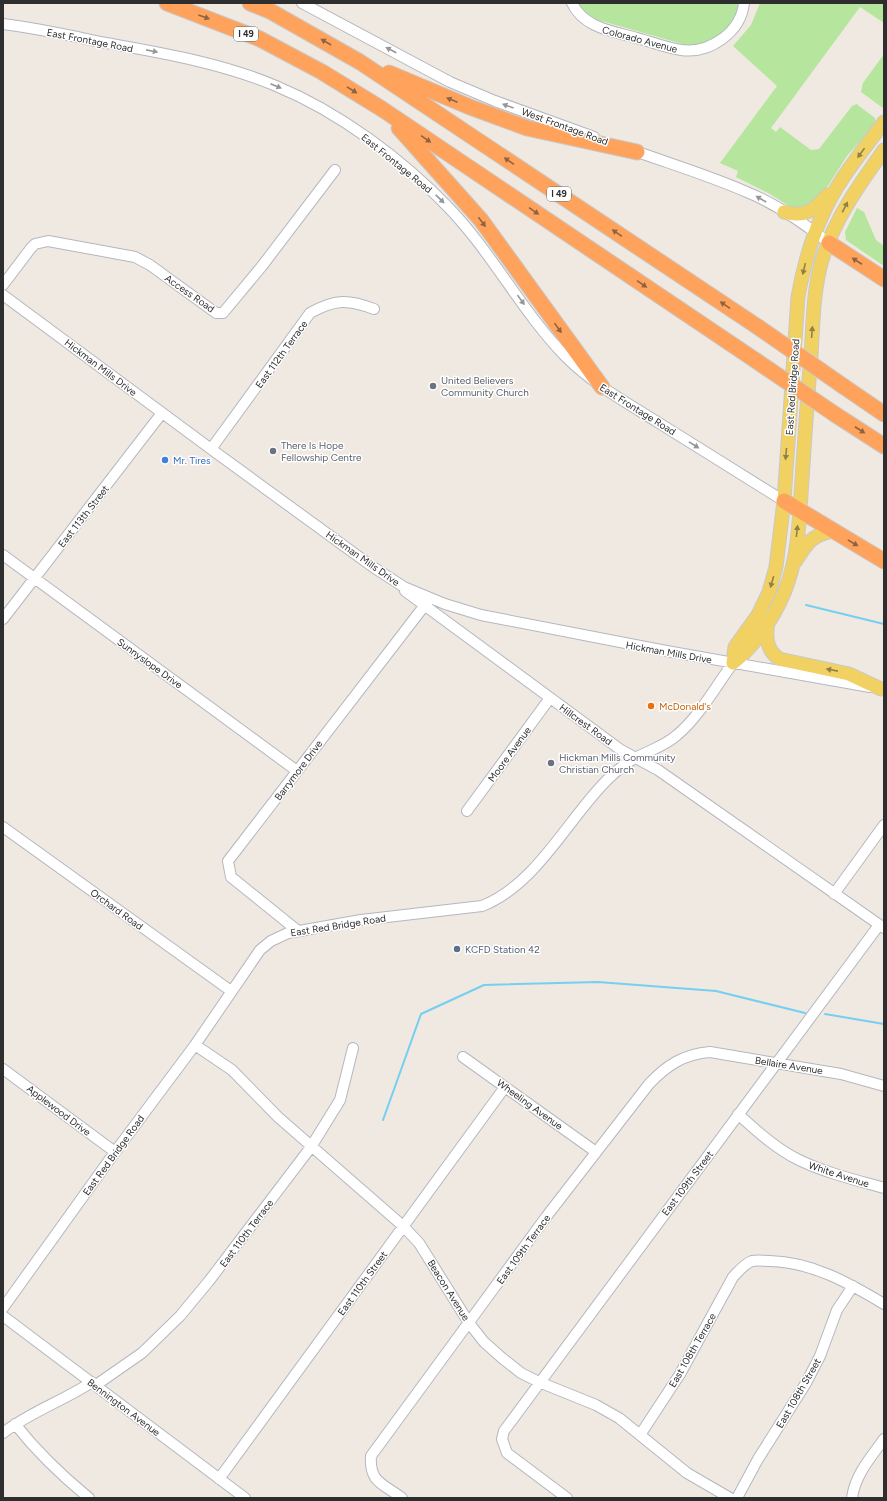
<svg xmlns="http://www.w3.org/2000/svg" width="887" height="1501" viewBox="0 0 887 1501" font-family="Figtree,sans-serif">
<style>
.green{fill:#b6e59e}
.lines{fill:none;stroke-linecap:round;stroke-linejoin:round}
.stream{stroke:#75cff0;stroke-width:2}
.minor-casing{stroke:#b4b7c1;stroke-width:12}
.major-casing{stroke:#c9c9c9;stroke-width:15}
.highway-casing{stroke:#c9c9c9;stroke-width:17}
.minor{stroke:#fff;stroke-width:10}
.major{stroke:#f2d163;stroke-width:13}
.highway{stroke:#ffa35c;stroke-width:15}
.highway-bridge-casing{stroke:#c9c9c9;stroke-width:17;stroke-linecap:butt}
.highway-bridge{stroke:#ffa35c;stroke-width:15}
.oneway{fill:#8c6343}
.oneway2{fill:#969696}
.oneway3{fill:#908048}
.worship-dot{fill:#6b7280;stroke:#fff;stroke-width:1.5}
.shop-dot{fill:#3f7fe0;stroke:#fff;stroke-width:1.5}
.food-dot{fill:#e8710a;stroke:#fff;stroke-width:1.5}
.service-dot{fill:#5c6f8a;stroke:#fff;stroke-width:1.5}
.labels{text-anchor:middle;stroke-width:3;stroke-linejoin:round;paint-order:stroke}
.shield{fill:#fff;stroke:#6d6d6d;stroke-width:1}
.shield-label{font-size:9px;font-weight:bold;fill:#2e2e2e}
.street-label{font-size:10px;fill:#2e2e2e;stroke:#fff}
.worship-label{font-size:10px;fill:#5b616d;stroke:#fff;text-anchor:start}
.shop-label{font-size:10px;fill:#366cbe;stroke:#fff;text-anchor:start}
.food-label{font-size:10px;fill:#c56008;stroke:#fff;text-anchor:start}
.service-label{font-size:10px;fill:#4e5e75;stroke:#fff;text-anchor:start}
</style>
<rect width="100%" height="100%" fill="#efe9e1"/>
<path class="green" d="M 578,3 L 741,3 L 739,13 L 725,31 L 705,43 L 686,45 L 598,20 L 588,15 Z
M 760,3 L 884,3 L 884,23 L 860,7 L 771,128 L 776,132 L 780,127 L 811,150 L 819,149 L 852,106 L 857,104 L 859,106 L 875,118 L 876,124 L 847,156 L 817,203 L 797,211 L 770,194 L 736,177 L 738,171 L 720,163 L 777,86 L 733,46 L 751,25 Z
M 884,54 L 884,107 L 883,108 L 861,92 L 863,83 Z
M 857,208 L 864,212 L 876,240 L 884,246 L 884,266 L 846,240 L 845,232 Z"/>
<g class="lines">
<path class="stream" d="M 806,605 L 884,624
M 825,1014 L 884,1024
M 383,1120 L 421,1014 L 484,985 L 598,982 L 716,991 L 805,1013"/>
<g class="minor-casing">
<path id="minor" d="M 302,3 L 450,82 L 495,101 L 594,137
M 572,3 C 584,28 612,31 637,38 C 651,42 667,48 681,50 C 710,54 741,32 744,3
M 3,24 C 37,28 72,36 106,43 C 162,53 222,63 276,86 C 339,112 402,159 449,208 C 493,254 522,312 566,357 C 593,384 627,403 659,423 C 701,449 742,475 784,501
M 632,150 C 671,164 711,176 749,193 C 778,205 805,224 829,243
M 3,285 L 31,248 L 35,244 L 48,241 L 135,257 L 150,265 L 216,313 L 223,313 L 262,266 L 335,170
M 3,295 L 211,449 L 373,567 L 404,587 L 445,604 L 481,615 L 661,650 L 870,687
M 211,449 L 310,313 C 335,299 348,299 374,309
M 3,555 L 297,771
M 405,591 L 621,750 L 658,770 L 884,928
M 3,619 L 162,413
M 467,811 L 550,698
M 3,827 L 231,991
M 834,894 L 884,825
M 298,931 L 231,877 L 228,861 L 428,601
M 195,1045 L 232,1070 L 278,1117 L 403,1226 L 419,1243 L 469,1323 L 484,1342 L 502,1358 L 521,1373 L 539,1382 L 596,1405 L 619,1418 L 687,1473 L 730,1498
M 463,1057 L 596,1152
M 3,1069 L 115,1152
M 738,1114 C 757,1131 776,1149 799,1160 C 826,1173 856,1180 884,1188
M 3,1308 L 115,1152 L 195,1045 L 260,950 L 271,941 L 288,933 L 361,920 L 482,906 C 536,885 567,820 607,780 C 615,772 625,764 635,758 C 650,750 665,746 677,735 C 699,717 716,686 733,663
M 3,1316 L 245,1498
M 96,1385 L 142,1353 L 180,1316 L 209,1281 L 311,1147 L 340,1100 L 353,1048
M 15,1424 C 37,1452 61,1475 89,1498
M 3,1433 C 30,1412 63,1401 92,1382
M 640,1435 L 680,1374 L 733,1277 C 739,1271 744,1264 752,1261 C 757,1260 765,1261 770,1261 C 812,1262 849,1283 884,1304
M 219,1479 L 505,1087
M 402,1498 C 384,1484 369,1483 371,1456 L 546,1217 L 649,1084 C 667,1065 684,1054 710,1052 L 841,1074 L 884,1086
M 567,1498 L 507,1453 L 502,1439 L 504,1431 L 879,925
M 737,1498 L 758,1459 L 806,1383 L 820,1356 L 837,1310 L 853,1286
M 852,1498 C 855,1475 871,1457 884,1439"/>
</g>
<g class="major-casing">
<path id="major" d="M 784,212 C 804,218 814,211 827,195
M 795,562 C 807,543 812,534 834,531
M 768,623 C 765,638 767,650 779,659 L 849,674 L 881,689
M 733,663 L 735,647 L 758,615 L 769,592 L 776,567 L 784,501 L 798,297 C 803,269 810,242 822,216 C 837,181 862,152 884,122
M 733,663 C 758,643 780,609 789,579 C 798,552 799,522 801,495 C 804,449 807,402 811,356 C 813,324 813,291 822,260 C 835,218 859,185 884,150"/>
</g>
<g class="highway-casing">
<path id="highway" d="M 167,3 L 260,39 L 322,72 L 382,109 L 755,360
M 250,3 L 270,11 L 360,62 L 758,327
M 389,73 L 470,107 L 527,128 L 637,152
M 399,128 L 481,220 L 602,387
M 829,243 L 884,279
M 843,386 L 884,414
M 836,415 L 884,446
M 784,501 L 884,561"/>
</g>
<use href="#minor" class="minor"/>
<use href="#major" class="major"/>
<use href="#highway" class="highway"/>
<g class="highway-bridge-casing">
<path id="highway-bridge" d="M 758,327 L 843,386
M 755,360 L 836,415"/>
</g>
<use href="#highway-bridge" class="highway-bridge"/>
</g>
<defs><path id="oneway-solid" d="M-6-.8H1V-3.2L6.5 0L1 3.2V.8H-6Z"/></defs>
<g class="oneway">
<use href="#oneway-solid" transform="translate(204 17) rotate(20)"/>
<use href="#oneway-solid" transform="translate(326 42) rotate(-150)"/>
<use href="#oneway-solid" transform="translate(352 90) rotate(32)"/>
<use href="#oneway-solid" transform="translate(452 100) rotate(-157)"/>
<use href="#oneway-solid" transform="translate(426 139) rotate(34)"/>
<use href="#oneway-solid" transform="translate(509 161) rotate(-146)"/>
<use href="#oneway-solid" transform="translate(534 211) rotate(34)"/>
<use href="#oneway-solid" transform="translate(482 222) rotate(53)"/>
<use href="#oneway-solid" transform="translate(617 233) rotate(-146)"/>
<use href="#oneway-solid" transform="translate(857 261) rotate(-147)"/>
<use href="#oneway-solid" transform="translate(642 284) rotate(34)"/>
<use href="#oneway-solid" transform="translate(725 305) rotate(-146)"/>
<use href="#oneway-solid" transform="translate(558 328) rotate(54)"/>
<use href="#oneway-solid" transform="translate(860 430) rotate(33)"/>
<use href="#oneway-solid" transform="translate(853 543) rotate(31)"/>
</g>
<g class="oneway2">
<use href="#oneway-solid" transform="translate(391 50) rotate(-152)"/>
<use href="#oneway-solid" transform="translate(152 51) rotate(11)"/>
<use href="#oneway-solid" transform="translate(276 86) rotate(23)"/>
<use href="#oneway-solid" transform="translate(508 106) rotate(-160)"/>
<use href="#oneway-solid" transform="translate(440 199) rotate(44)"/>
<use href="#oneway-solid" transform="translate(761 199) rotate(-150)"/>
<use href="#oneway-solid" transform="translate(521 300) rotate(54)"/>
<use href="#oneway-solid" transform="translate(694 445) rotate(32)"/>
</g>
<g class="oneway3">
<use href="#oneway-solid" transform="translate(861 153) rotate(126)"/>
<use href="#oneway-solid" transform="translate(845 207) rotate(-63)"/>
<use href="#oneway-solid" transform="translate(804 269) rotate(103)"/>
<use href="#oneway-solid" transform="translate(812 332) rotate(-86)"/>
<use href="#oneway-solid" transform="translate(786 454) rotate(95)"/>
<use href="#oneway-solid" transform="translate(797 531) rotate(-84)"/>
<use href="#oneway-solid" transform="translate(772 582) rotate(106)"/>
<use href="#oneway-solid" transform="translate(832 670) rotate(-169)"/>
</g>
<g class="worship-dot">
<circle cx="433" cy="386" r="4"/>
<circle cx="273" cy="451" r="4"/>
<circle cx="551" cy="763" r="4"/>
</g>
<circle class="shop-dot" cx="165" cy="460" r="4"/>
<circle class="food-dot" cx="651" cy="706" r="4"/>
<circle class="service-dot" cx="457" cy="949" r="4"/>
<g class="labels">
<g class="shield">
<rect x="234" y="27" width="24" height="14" rx="3"/>
<rect x="547" y="187" width="24" height="14" rx="3"/>
</g>
<g class="shield-label">
<text x="246" y="37">I 49</text>
<text x="559" y="197">I 49</text>
</g>
<g class="street-label">
<text transform="translate(640 39) rotate(15)" y="4">Colorado Avenue</text>
<text transform="translate(90 40) rotate(11)" y="4">East Frontage Road</text>
<text transform="translate(565 126) rotate(20)" y="4">West Frontage Road</text>
<text transform="translate(397 163) rotate(39)" y="4">East Frontage Road</text>
<text transform="translate(190 293) rotate(35)" y="4">Access Road</text>
<text transform="translate(281 354) rotate(-54)" y="4">East 112th Terrace</text>
<text transform="translate(101 367) rotate(37)" y="4">Hickman Mills Drive</text>
<text transform="translate(792 387) rotate(-86)" y="4">East Red Bridge Road</text>
<text transform="translate(638 409) rotate(32)" y="4">East Frontage Road</text>
<text transform="translate(83 516) rotate(-52)" y="4">East 113th Street</text>
<text transform="translate(363 558) rotate(35)" y="4">Hickman Mills Drive</text>
<text transform="translate(669 652) rotate(10)" y="4">Hickman Mills Drive</text>
<text transform="translate(150 663) rotate(36)" y="4">Sunnyslope Drive</text>
<text transform="translate(586 724) rotate(36)" y="4">Hillcrest Road</text>
<text transform="translate(509 754) rotate(-54)" y="4">Moore Avenue</text>
<text transform="translate(298 770) rotate(-53)" y="4">Barrymore Drive</text>
<text transform="translate(117 909) rotate(36)" y="4">Orchard Road</text>
<text transform="translate(338 925) rotate(-9)" y="4">East Red Bridge Road</text>
<text transform="translate(789 1065) rotate(9)" y="4">Bellaire Avenue</text>
<text transform="translate(530 1104) rotate(36)" y="4">Wheeling Avenue</text>
<text transform="translate(59 1110) rotate(37)" y="4">Applewood Drive</text>
<text transform="translate(113 1155) rotate(-54)" y="4">East Red Bridge Road</text>
<text transform="translate(839 1174) rotate(18)" y="4">White Avenue</text>
<text transform="translate(687 1183) rotate(-53)" y="4">East 109th Street</text>
<text transform="translate(246 1233) rotate(-53)" y="4">East 110th Terrace</text>
<text transform="translate(523 1249) rotate(-54)" y="4">East 109th Terrace</text>
<text transform="translate(362 1283) rotate(-54)" y="4">East 110th Street</text>
<text transform="translate(449 1290) rotate(58)" y="4">Beacon Avenue</text>
<text transform="translate(692 1350) rotate(-60)" y="4">East 108th Terrace</text>
<text transform="translate(798 1393) rotate(-60)" y="4">East 108th Street</text>
<text transform="translate(124 1407) rotate(37)" y="4">Bennington Avenue</text>
</g>
<g class="worship-label">
<text x="441" y="384">United Believers<tspan x="441" dy="12">Community Church</tspan></text>
<text x="281" y="449">There Is Hope<tspan x="281" dy="12">Fellowship Centre</tspan></text>
<text x="559" y="761">Hickman Mills Community<tspan x="559" dy="12">Christian Church</tspan></text>
</g>
<g class="shop-label">
<text x="173" y="464">Mr. Tires</text>
</g>
<g class="food-label">
<text x="659" y="710">McDonald's</text>
</g>
<g class="service-label">
<text x="465" y="953">KCFD Station 42</text>
</g>
</g>
<rect width="887" height="1501" fill="none" stroke="#2e2e2e" stroke-width="8"/>
</svg>
